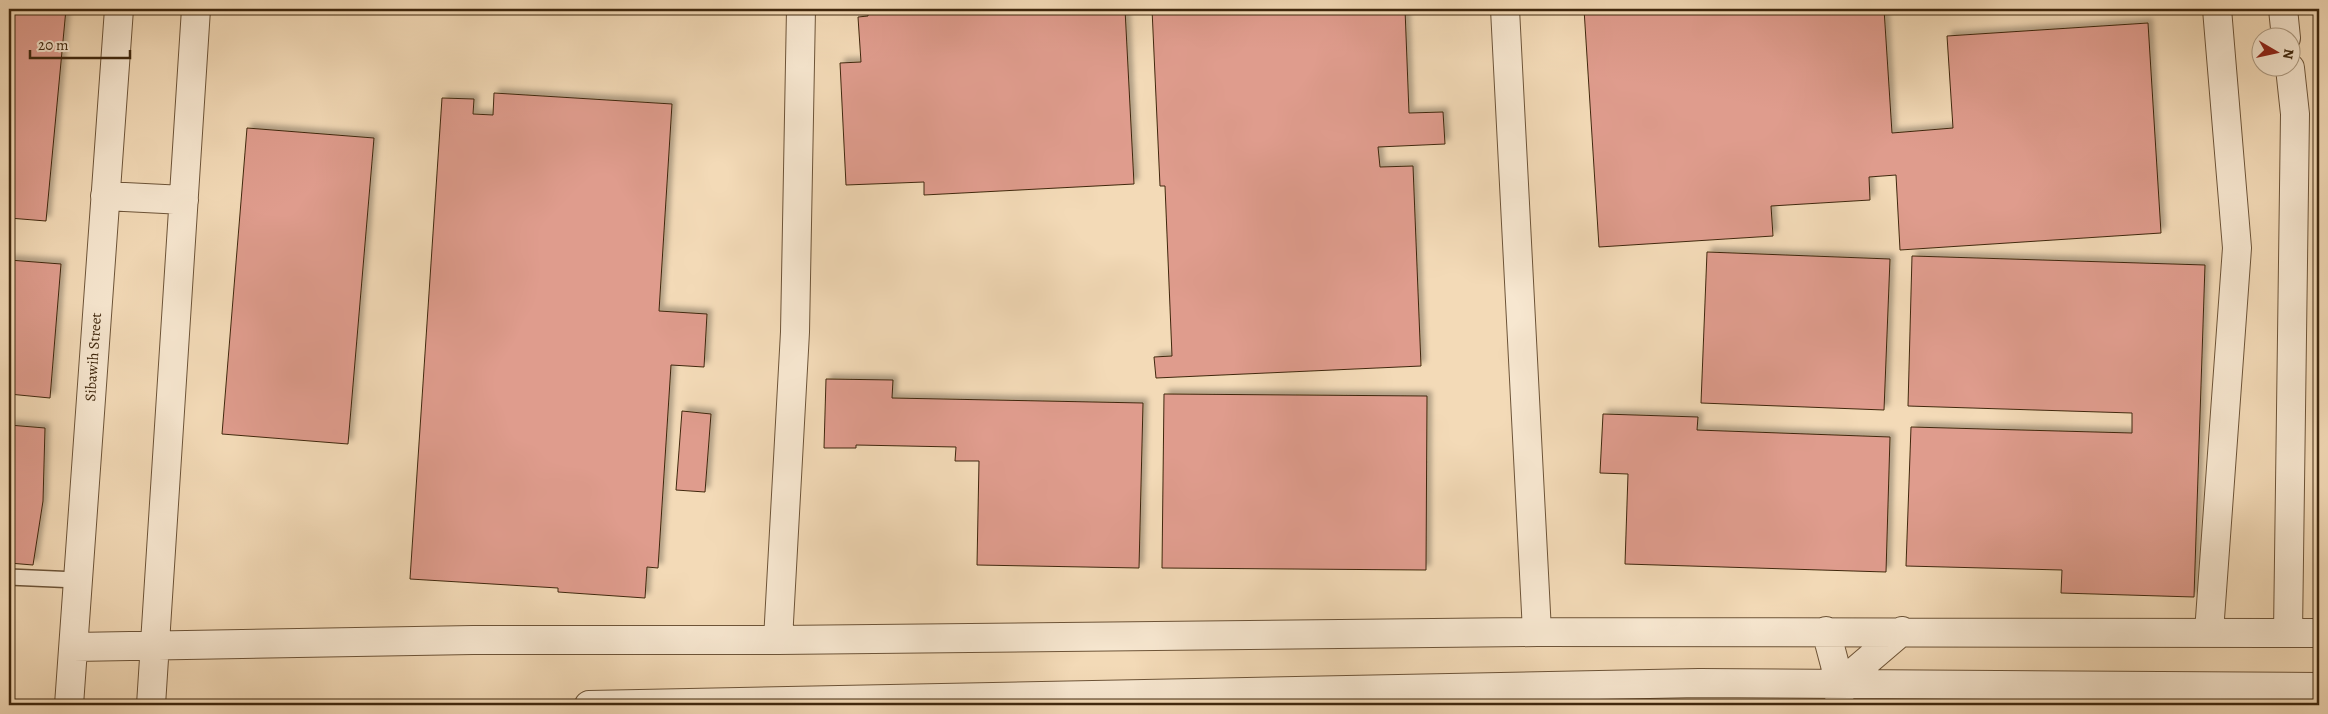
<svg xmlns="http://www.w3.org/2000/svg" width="2328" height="714" viewBox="0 0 2328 714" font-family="Alegreya,serif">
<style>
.building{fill:#df9c8d;stroke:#40280e;filter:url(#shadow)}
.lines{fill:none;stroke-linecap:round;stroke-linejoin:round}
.service-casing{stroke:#6d5438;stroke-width:18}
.minor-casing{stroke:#6d5438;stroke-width:30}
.service{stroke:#f7e7d0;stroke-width:15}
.minor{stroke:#f7e7d0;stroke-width:28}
.labels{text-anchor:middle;stroke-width:4.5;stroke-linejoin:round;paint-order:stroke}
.street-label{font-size:15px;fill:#40280e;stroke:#f7e7d0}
</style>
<defs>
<filter id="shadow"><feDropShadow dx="4.5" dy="-4.5" stdDeviation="2.5" flood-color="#0004"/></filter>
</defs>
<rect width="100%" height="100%" fill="#f3dab7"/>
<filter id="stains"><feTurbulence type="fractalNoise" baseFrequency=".004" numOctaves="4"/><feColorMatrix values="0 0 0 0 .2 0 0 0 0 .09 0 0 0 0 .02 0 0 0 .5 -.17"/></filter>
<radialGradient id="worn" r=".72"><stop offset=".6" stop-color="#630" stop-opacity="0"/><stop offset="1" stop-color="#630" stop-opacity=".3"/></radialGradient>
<path class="building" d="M 9,9 L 66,9 L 46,221 L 9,218 Z
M 868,9 L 1125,9 L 1134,184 L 924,195 L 924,182 L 846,185 L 840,63 L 861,62 L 858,17 L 868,16 Z
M 1152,9 L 1405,9 L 1409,113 L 1443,112 L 1445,144 L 1378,147 L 1380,167 L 1413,166 L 1421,366 L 1156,378 L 1154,357 L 1172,356 L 1165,186 L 1160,186 Z
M 1584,9 L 1884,9 L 1892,133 L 1953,128 L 1947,36 L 2148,23 L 2161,233 L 1900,250 L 1896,175 L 1869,177 L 1870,200 L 1771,206 L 1773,236 L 1599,247 Z
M 494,93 L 672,104 L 659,311 L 707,314 L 704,367 L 671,365 L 658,568 L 647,567 L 645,598 L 558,592 L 558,588 L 410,579 L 442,98 L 474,99 L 473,114 L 493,115 Z
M 247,128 L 374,138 L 348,444 L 222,434 Z
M 1707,252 L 1890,259 L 1884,410 L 1701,403 Z
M 1912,256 L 2205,265 L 2194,597 L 2061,593 L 2062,570 L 1906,566 L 1911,427 L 2132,433 L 2132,413 L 1908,406 Z
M 9,260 L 61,264 L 50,398 L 9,394 Z
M 826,379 L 893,380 L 892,398 L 1143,403 L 1139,568 L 977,565 L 979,461 L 955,461 L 956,447 L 856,445 L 856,448 L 824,448 Z
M 1164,394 L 1427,396 L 1426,570 L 1162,568 Z
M 682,411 L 711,414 L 705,492 L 676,490 Z
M 1603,414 L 1698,417 L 1697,430 L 1890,437 L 1886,572 L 1625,564 L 1628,474 L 1600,473 Z
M 9,425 L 45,428 L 43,501 L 33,565 L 9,563 Z"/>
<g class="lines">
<g class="service-casing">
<path id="service" d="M 9,577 L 77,580"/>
</g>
<g class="minor-casing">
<path id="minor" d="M 1505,9 L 1537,632
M 2283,9 L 2286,38
M 105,196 L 184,200
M 1826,631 L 1840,684 L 1839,705
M 2209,632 L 2237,248 L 2217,9
M 2288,633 L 2295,114 L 2290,68
M 778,640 L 795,332 L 801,9
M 74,647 L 473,640 L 778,640 L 1537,632 L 2319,633
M 1840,684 L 1902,631
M 69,705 L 119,9
M 151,705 L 196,9
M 589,705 L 1699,683 L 2319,687"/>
</g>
<use href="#service" class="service"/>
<use href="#minor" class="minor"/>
</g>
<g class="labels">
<g class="street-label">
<text transform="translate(93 357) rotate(-86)" y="5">Sibawih Street</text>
</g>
</g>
<rect width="2328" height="714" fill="none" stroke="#f3dab7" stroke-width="30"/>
<rect x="10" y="10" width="2308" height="694" fill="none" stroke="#40280e" stroke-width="2.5"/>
<rect x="15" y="15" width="2298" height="684" fill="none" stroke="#40280e"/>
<g transform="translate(2276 52) rotate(99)"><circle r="24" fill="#f7e7d0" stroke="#ae9b82"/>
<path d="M0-4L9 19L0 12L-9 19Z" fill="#8f2418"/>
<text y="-8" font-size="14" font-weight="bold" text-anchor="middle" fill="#40280e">N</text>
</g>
<path d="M30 50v8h100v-8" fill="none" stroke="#40280e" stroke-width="2.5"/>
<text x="38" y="50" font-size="15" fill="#40280e" stroke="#f7e7d0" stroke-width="4" paint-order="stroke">20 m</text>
<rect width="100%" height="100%" filter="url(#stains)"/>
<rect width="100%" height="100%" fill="url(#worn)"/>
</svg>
